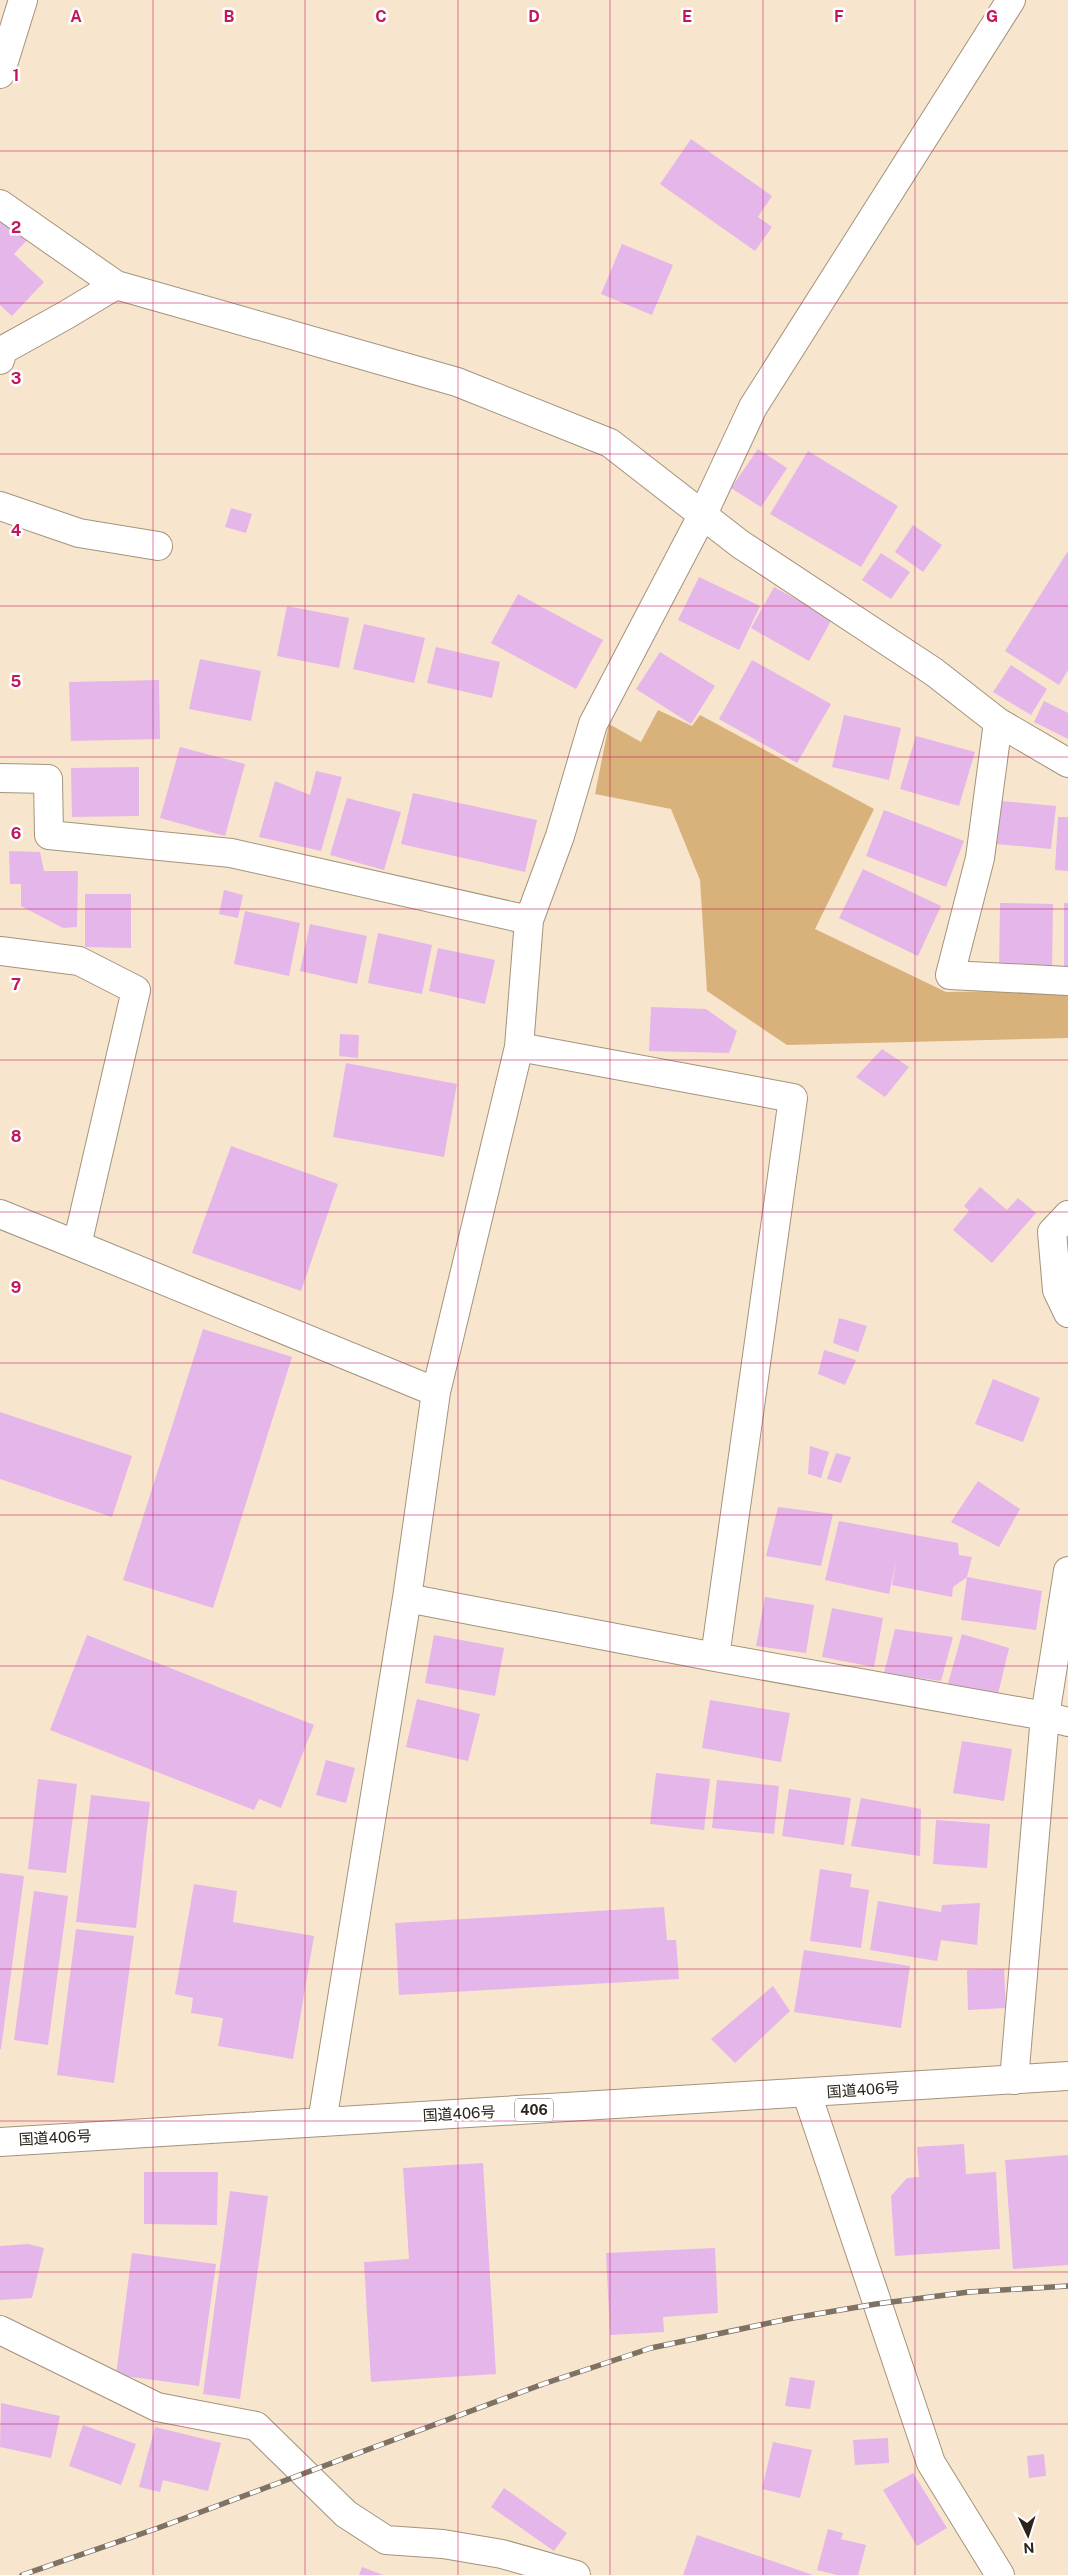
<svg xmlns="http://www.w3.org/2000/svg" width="1068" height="2575" viewBox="0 0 1068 2575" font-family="'Public Sans','Noto Sans JP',sans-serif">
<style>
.green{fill:#d8b17b}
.building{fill:#e5b6e9}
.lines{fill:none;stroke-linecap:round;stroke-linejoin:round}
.minor-casing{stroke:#a4937c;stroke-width:30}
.highway-casing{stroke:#a4937c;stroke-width:30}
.minor{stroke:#fff;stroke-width:28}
.highway{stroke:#fff;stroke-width:28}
.rail-casing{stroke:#7e7263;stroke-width:5.5}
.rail{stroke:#fff;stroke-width:4;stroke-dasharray:11;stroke-linecap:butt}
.grid{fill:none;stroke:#c2185b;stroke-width:1;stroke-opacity:0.55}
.labels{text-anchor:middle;stroke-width:5;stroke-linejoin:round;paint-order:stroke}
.shield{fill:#fff;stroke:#6b665f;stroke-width:1}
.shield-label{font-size:14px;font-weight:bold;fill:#2b241b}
.street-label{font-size:15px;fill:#2b241b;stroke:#fff}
.grid-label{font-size:16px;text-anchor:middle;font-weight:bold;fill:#c2185b;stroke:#fff;stroke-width:5;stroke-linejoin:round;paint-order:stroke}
</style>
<rect width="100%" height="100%" fill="#f8e5cd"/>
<path class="green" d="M 658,710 L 692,726 L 700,715 L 874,809 L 815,929 L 946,992 L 1068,990 L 1068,1038 L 787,1045 L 707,991 L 700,880 L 671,809 L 595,794 L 609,724 L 641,742 Z"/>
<path class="building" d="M 691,139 L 772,196 L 758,217 L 772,227 L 755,251 L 660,184 Z
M 0,217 L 28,239 L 14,254 L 44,282 L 12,316 L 0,305 Z
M 622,244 L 673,265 L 652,315 L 601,294 Z
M 758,449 L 787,468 L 761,507 L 731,488 Z
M 808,451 L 898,506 L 861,567 L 770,514 Z
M 231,508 L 252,514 L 246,533 L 225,527 Z
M 913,525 L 942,545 L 923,572 L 895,552 Z
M 1068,551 L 1068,670 L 1059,685 L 1005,651 Z
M 881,553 L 910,572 L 891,599 L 862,580 Z
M 699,577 L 760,606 L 739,650 L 678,620 Z
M 774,587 L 832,619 L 809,661 L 751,628 Z
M 518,594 L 603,640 L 576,689 L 491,643 Z
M 287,606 L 349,618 L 339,668 L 277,656 Z
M 364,624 L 425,638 L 414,683 L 353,669 Z
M 436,647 L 500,662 L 492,698 L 427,683 Z
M 660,652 L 715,686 L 691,724 L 636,689 Z
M 200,659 L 261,671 L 251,721 L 189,709 Z
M 752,660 L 831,704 L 797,763 L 719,719 Z
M 1011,665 L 1047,689 L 1031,715 L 993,692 Z
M 159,680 L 160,739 L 71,741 L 69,682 Z
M 1044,701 L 1068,713 L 1068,739 L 1034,722 Z
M 844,715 L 901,728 L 889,780 L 832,767 Z
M 916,736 L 975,752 L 959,806 L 900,789 Z
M 180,747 L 245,764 L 225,836 L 160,818 Z
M 139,767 L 139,816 L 72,817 L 71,768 Z
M 316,771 L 342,777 L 321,851 L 259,837 L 275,781 L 310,795 Z
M 413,793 L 537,820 L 525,872 L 401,844 Z
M 347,798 L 401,812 L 384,870 L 330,855 Z
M 1001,801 L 1056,806 L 1051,849 L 996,844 Z
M 884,810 L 964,841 L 946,887 L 866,856 Z
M 1058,817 L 1068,817 L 1068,871 L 1055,870 Z
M 9,851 L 40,852 L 44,871 L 78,871 L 77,927 L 63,928 L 21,906 L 21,884 L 10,884 Z
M 863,869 L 941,906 L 918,956 L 839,918 Z
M 224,890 L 243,895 L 238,918 L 219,914 Z
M 85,894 L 131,894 L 131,948 L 85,947 Z
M 1000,903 L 1053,904 L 1052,971 L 999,970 Z
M 1064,903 L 1068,903 L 1068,972 L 1064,972 Z
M 245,911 L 300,923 L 289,976 L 234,964 Z
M 310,924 L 367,936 L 357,984 L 300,971 Z
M 378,933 L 432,945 L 422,994 L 368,983 Z
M 438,948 L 495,960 L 485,1004 L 429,991 Z
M 651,1007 L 706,1009 L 737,1031 L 729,1053 L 649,1051 Z
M 340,1034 L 359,1035 L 358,1058 L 339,1056 Z
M 882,1049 L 909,1067 L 885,1097 L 856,1077 Z
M 346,1063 L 457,1084 L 444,1157 L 333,1137 Z
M 231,1146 L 338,1184 L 301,1291 L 192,1253 Z
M 980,1187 L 1007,1210 L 1018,1198 L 1036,1213 L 992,1263 L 953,1230 L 969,1211 L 964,1206 Z
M 839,1318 L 867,1326 L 858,1352 L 833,1343 Z
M 203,1329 L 292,1357 L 213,1608 L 123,1580 Z
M 824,1350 L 856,1360 L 845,1385 L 818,1374 Z
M 993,1379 L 1040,1398 L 1023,1442 L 975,1424 Z
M 0,1412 L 132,1456 L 112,1517 L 0,1479 Z
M 810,1446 L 829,1452 L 821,1478 L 808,1474 Z
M 836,1453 L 851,1457 L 841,1483 L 827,1479 Z
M 978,1481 L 1020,1509 L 999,1547 L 951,1522 Z
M 778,1507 L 833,1514 L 821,1566 L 766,1556 Z
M 839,1521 L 958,1543 L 959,1555 L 972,1557 L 967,1577 L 953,1587 L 952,1597 L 892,1585 L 896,1561 L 889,1594 L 825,1580 Z
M 967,1577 L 1042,1591 L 1036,1630 L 961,1620 Z
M 765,1597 L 814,1605 L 806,1653 L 756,1646 Z
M 832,1608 L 883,1618 L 874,1667 L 822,1657 Z
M 895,1629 L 953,1637 L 941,1681 L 884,1673 Z
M 962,1634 L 1009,1648 L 998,1694 L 947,1687 Z
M 87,1635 L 314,1725 L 281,1808 L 259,1799 L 254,1810 L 50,1730 Z
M 434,1635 L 504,1648 L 495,1696 L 425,1683 Z
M 417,1699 L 480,1714 L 468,1761 L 406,1747 Z
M 710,1700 L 790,1713 L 781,1762 L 702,1748 Z
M 962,1741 L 1012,1749 L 1004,1801 L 953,1793 Z
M 326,1760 L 355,1768 L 346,1803 L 316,1795 Z
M 656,1773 L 710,1779 L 704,1830 L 650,1824 Z
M 38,1779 L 77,1784 L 66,1873 L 28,1869 Z
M 717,1780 L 779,1786 L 774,1834 L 712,1828 Z
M 789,1789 L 851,1798 L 844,1845 L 782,1836 Z
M 91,1795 L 150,1802 L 136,1928 L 76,1922 Z
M 861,1798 L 921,1809 L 920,1856 L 851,1846 Z
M 936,1820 L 990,1824 L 987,1868 L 933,1864 Z
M 820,1869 L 852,1874 L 850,1887 L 869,1890 L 861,1948 L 810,1941 Z
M 0,1873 L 24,1876 L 1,2049 L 0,2049 Z
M 194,1884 L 237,1891 L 233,1922 L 314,1936 L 293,2059 L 218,2046 L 223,2018 L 191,2013 L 193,1998 L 175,1994 Z
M 34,1891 L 68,1896 L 48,2045 L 14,2040 Z
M 878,1901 L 941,1912 L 942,1905 L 980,1903 L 977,1945 L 941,1940 L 937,1961 L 870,1950 Z
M 664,1907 L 667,1940 L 676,1940 L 679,1979 L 399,1995 L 395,1923 Z
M 76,1929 L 134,1936 L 114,2083 L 57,2075 Z
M 804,1950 L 910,1966 L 901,2028 L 794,2012 Z
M 1004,1969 L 1006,2008 L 968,2010 L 967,1970 Z
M 773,1986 L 790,2011 L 735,2063 L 711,2039 Z
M 964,2144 L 966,2174 L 996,2172 L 1000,2249 L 895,2256 L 891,2196 L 907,2178 L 919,2177 L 917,2147 Z
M 1068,2155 L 1068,2265 L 1013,2269 L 1005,2160 Z
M 483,2163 L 496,2374 L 371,2382 L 364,2262 L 409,2259 L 403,2168 Z
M 144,2172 L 218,2172 L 217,2225 L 144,2224 Z
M 230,2191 L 268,2196 L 240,2399 L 203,2394 Z
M 28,2244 L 44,2248 L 32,2298 L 0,2300 L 0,2246 Z
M 715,2248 L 718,2313 L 663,2317 L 664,2332 L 610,2335 L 606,2253 Z
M 132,2253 L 216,2264 L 199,2386 L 116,2375 Z
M 790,2377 L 815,2381 L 810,2409 L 785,2406 Z
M 1,2403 L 60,2416 L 51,2458 L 0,2447 Z
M 83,2425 L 136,2444 L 121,2485 L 69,2466 Z
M 155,2427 L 221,2443 L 208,2491 L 163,2480 L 160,2492 L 139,2487 Z
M 888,2438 L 889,2463 L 855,2465 L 853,2440 Z
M 773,2442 L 812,2450 L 800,2498 L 762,2489 Z
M 1044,2454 L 1046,2476 L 1029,2478 L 1027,2456 Z
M 913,2473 L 947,2528 L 917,2546 L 883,2490 Z
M 504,2488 L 567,2533 L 554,2551 L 491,2507 Z
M 828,2529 L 843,2533 L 841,2539 L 866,2545 L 858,2575 L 837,2575 L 817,2570 Z
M 697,2535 L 813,2575 L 683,2575 Z
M 362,2567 L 383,2575 L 359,2575 Z"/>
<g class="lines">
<g class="minor-casing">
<path id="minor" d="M 0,74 L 23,0
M 0,204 L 116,285 L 457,382 L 610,443 L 740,544 L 934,672 L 998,722 L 1068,763
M 0,360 L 3,350 L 66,315 L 116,285
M 0,506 L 79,533 L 158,546
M 998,722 L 980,858 L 950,975 L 1068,981
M 0,778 L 48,779 L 49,835 L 231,853 L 529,920
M 0,951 L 79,961 L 136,990 L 77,1245 L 0,1214
M 519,1047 L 793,1098 L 715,1657
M 1068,1215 L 1052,1232 L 1057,1290 L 1068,1313
M 77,1245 L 436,1392
M 407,1598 L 715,1657 L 1045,1716 L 1068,1722
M 1014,2080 L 1045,1716 L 1068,1571
M 807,2094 L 931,2463 L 1000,2575
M 322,2122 L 407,1598 L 436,1392 L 519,1047 L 529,920 L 560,836 L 593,724 L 703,514 L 753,407 L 1011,0
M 0,2330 L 157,2407 L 256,2426 L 346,2514 L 386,2540 L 443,2544 L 502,2554 L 576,2575"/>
</g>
<g class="highway-casing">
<path id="highway" d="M 0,2142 L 1068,2076"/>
</g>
<use href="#minor" class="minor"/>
<use href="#highway" class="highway"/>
<g class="rail-casing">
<path id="rail" d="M 22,2575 L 158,2528 L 543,2384 L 651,2348 L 793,2318 L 876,2304 L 969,2292 L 1068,2286"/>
</g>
<use href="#rail" class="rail"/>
</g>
<path class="grid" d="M 153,0 L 153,2575M 305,0 L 305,2575M 458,0 L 458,2575M 610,0 L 610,2575M 763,0 L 763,2575M 915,0 L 915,2575M 0,151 L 1068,151M 0,303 L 1068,303M 0,454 L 1068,454M 0,606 L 1068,606M 0,757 L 1068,757M 0,909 L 1068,909M 0,1060 L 1068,1060M 0,1212 L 1068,1212M 0,1363 L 1068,1363M 0,1515 L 1068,1515M 0,1666 L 1068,1666M 0,1818 L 1068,1818M 0,1969 L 1068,1969M 0,2121 L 1068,2121M 0,2272 L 1068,2272M 0,2424 L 1068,2424"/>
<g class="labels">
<rect class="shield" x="515" y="2098.5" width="38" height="23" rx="4"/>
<g class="shield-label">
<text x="534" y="2115">406</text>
</g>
<g class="street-label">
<text transform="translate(863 2090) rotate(-4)" y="5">国道406号</text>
<text transform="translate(459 2114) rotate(-3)" y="5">国道406号</text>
<text transform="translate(55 2138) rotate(-3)" y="5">国道406号</text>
</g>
</g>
<g class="grid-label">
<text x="76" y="22">A</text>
<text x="229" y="22">B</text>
<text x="381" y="22">C</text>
<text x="534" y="22">D</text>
<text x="687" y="22">E</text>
<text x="839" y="22">F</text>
<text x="992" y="22">G</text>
<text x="16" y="81">1</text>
<text x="16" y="233">2</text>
<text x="16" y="384">3</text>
<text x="16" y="536">4</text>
<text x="16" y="687">5</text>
<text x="16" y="839">6</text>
<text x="16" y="990">7</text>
<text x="16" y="1142">8</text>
<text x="16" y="1293">9</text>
</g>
<g transform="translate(1028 2535) rotate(176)" stroke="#ffffff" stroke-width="4" paint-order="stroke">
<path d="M0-4L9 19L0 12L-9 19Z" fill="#2b241b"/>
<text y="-8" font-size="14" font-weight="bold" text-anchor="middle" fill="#2b241b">N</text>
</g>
</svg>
